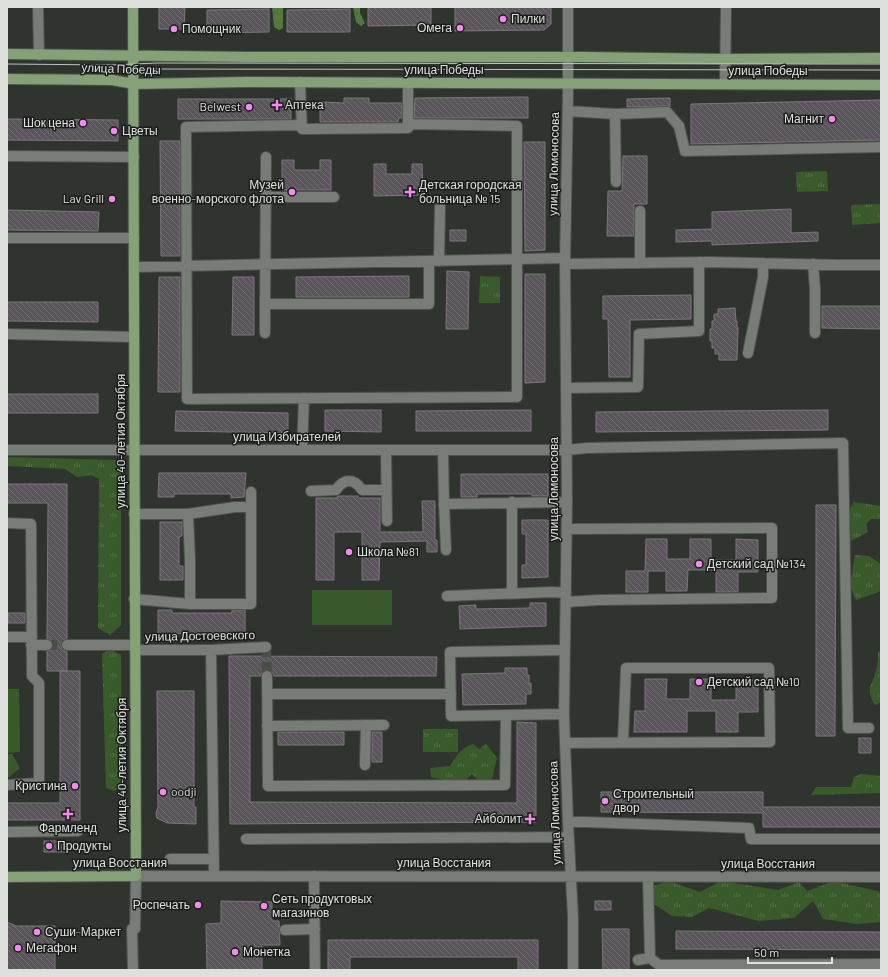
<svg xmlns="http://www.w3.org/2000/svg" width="888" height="977" viewBox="0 0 888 977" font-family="Barlow,sans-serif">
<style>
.grass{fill:#395a2a}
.forest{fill:url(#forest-crowns)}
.park{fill:url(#park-tufts)}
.building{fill:url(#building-back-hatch);stroke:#7d777d}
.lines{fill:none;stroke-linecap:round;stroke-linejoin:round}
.minor-tunnel{stroke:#4a4e49;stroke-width:10;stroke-dasharray:10 5;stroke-linecap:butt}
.minor-casing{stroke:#4f534e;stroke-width:12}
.major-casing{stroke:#4f534e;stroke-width:12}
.minor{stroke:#787c76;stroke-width:10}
.major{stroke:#84a177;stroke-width:10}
.tram{stroke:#bfc2be;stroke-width:1}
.poi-dot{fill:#f389f1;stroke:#191b19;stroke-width:1.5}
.labels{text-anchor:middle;stroke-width:3;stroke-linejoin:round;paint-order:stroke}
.poi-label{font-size:12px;fill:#dee0dd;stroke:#191b19;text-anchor:start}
.street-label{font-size:12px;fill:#dee0dd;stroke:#191b19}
</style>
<defs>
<pattern id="forest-crowns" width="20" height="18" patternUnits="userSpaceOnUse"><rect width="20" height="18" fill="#517b3e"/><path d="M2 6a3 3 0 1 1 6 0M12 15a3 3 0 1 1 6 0" fill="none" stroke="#4b6240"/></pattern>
<pattern id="park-tufts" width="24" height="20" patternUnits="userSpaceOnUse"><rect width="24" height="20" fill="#395a2a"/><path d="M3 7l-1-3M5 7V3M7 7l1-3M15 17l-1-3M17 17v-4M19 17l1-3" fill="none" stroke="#557148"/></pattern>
<pattern id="building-back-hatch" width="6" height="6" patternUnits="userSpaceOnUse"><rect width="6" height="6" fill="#5a555a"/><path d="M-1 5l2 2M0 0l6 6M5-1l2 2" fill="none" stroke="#716d71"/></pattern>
</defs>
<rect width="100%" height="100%" fill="#30342f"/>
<path class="grass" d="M 312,590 L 392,590 L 392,625 L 312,625 Z
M 7,689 L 19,689 L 20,752 L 7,753 Z"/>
<path class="forest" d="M 272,7 L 283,7 L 283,28 L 279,30 L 274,27 Z
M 353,7 L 360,7 L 360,13 L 365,23 L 361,26 L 356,22 Z"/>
<path class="park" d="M 827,171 L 828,191 L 797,192 L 796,172 Z
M 881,204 L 881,223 L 852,225 L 851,205 Z
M 480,276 L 500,277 L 500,303 L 479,303 Z
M 7,457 L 117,460 L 121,467 L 121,625 L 110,635 L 98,628 L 99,479 L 91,475 L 77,477 L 65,469 L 7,466 Z
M 854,502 L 881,506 L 881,519 L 871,519 L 866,524 L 868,532 L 851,541 L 850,509 Z
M 855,555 L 869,556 L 881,564 L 881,589 L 879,592 L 856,600 L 850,586 Z
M 110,649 L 121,655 L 122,787 L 114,791 L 106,788 L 102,654 Z
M 881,651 L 881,702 L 875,705 C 865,688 872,686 876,671 C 878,665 878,658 878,652 Z
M 423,729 L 458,729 L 458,752 L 423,752 Z
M 473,744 L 479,749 L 486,744 L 497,758 L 492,779 L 479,781 L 472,774 L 464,782 L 452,782 L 431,777 L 430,768 L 450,766 C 456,756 462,747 473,744 Z
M 7,754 L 12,754 L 20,768 L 9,777 L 7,777 Z
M 861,774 L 881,776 L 881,793 L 811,795 L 816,787 L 851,787 L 854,777 Z
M 669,881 L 700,892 L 721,881 L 778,890 L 799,882 L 807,891 L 834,881 L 881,892 L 881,922 L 857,924 L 823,919 L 813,901 L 794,918 L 759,921 L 709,908 L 692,917 L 672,916 L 654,904 L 653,886 Z"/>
<path class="building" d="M 159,7 L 185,7 L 184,29 L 159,29 Z
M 368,7 L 431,7 L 431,25 L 368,26 Z
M 455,7 L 551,7 L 551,24 L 544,30 L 455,31 Z
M 269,9 L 269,32 L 207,33 L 207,10 Z
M 350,9 L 350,32 L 287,32 L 287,10 Z
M 528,97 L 528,118 L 414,118 L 415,98 Z
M 344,98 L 369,98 L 369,103 L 402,103 L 402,118 L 399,118 L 398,122 L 320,122 L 320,102 L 344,103 Z
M 670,98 L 670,107 L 667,106 L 627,107 L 627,99 Z
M 178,99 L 291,99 L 291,119 L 178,119 Z
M 881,100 L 881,140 L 691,144 L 691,104 Z
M 7,119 L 118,120 L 118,141 L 7,140 Z
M 160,141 L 180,141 L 180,256 L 161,256 Z
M 524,142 L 545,142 L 545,250 L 525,251 Z
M 623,156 L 647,156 L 647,204 L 634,204 L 634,236 L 607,236 L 608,191 L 622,191 Z
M 282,160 L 294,160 L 294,170 L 320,170 L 320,160 L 331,160 L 331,190 L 282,190 Z
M 374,164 L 386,164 L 386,174 L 412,174 L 412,164 L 422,164 L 423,195 L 374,196 Z
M 791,209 L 791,233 L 818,232 L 818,241 L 712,245 L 712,241 L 676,242 L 676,230 L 712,229 L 712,212 Z
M 7,210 L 99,212 L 98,231 L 7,230 Z
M 450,230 L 466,230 L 466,241 L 450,241 Z
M 447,271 L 469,272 L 468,329 L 446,329 Z
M 525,274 L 545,274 L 545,382 L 525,383 Z
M 409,276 L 409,297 L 296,297 L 296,277 Z
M 159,277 L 180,277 L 180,392 L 158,392 Z
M 233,277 L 254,277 L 254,335 L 232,335 Z
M 691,295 L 691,319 L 630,320 L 630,377 L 609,377 L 608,319 L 603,319 L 603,296 Z
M 7,302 L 98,302 L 98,322 L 7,321 Z
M 822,306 L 881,306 L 881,329 L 822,328 Z
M 735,308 L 736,321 L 737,321 L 737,327 L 738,327 L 737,360 L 719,360 L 719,354 L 715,354 L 715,348 L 712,348 L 712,341 L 710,341 L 710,329 L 712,329 L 712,321 L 714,321 L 714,314 L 718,314 L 718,309 Z
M 7,394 L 98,394 L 98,413 L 7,413 Z
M 325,410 L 381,410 L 381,432 L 325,431 Z
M 531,410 L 531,431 L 416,431 L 416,411 Z
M 828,410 L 828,430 L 596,432 L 596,412 Z
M 176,411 L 288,413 L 288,433 L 175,431 Z
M 159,473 L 246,473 L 244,497 L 231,498 L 231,494 L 174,494 L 174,497 L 158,497 Z
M 461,474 L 548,474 L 548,496 L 532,496 L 532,494 L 477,494 L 477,497 L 461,497 Z
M 7,484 L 67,484 L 67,638 L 63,640 L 61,645 L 62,649 L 67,652 L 67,671 L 47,671 L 47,651 L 51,650 L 53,645 L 52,641 L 47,639 L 48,503 L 7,503 Z
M 337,496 L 358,496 L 358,498 L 380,498 L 380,532 L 423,532 L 422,501 L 435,501 L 435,540 L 437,540 L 437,552 L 427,552 L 427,541 L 380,542 L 379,580 L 362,580 L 362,532 L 334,532 L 334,580 L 316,580 L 316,498 L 338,498 Z
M 816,505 L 836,505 L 835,736 L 816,736 Z
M 522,520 L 548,520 L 548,577 L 522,578 L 522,565 L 526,565 L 526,534 L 522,534 Z
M 160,522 L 182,522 L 182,536 L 179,537 L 179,566 L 183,566 L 183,580 L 160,580 Z
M 646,539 L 667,539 L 667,559 L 690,559 L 690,539 L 711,539 L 711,560 L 736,560 L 736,539 L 758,540 L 758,572 L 738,572 L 738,592 L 716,592 L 716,570 L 688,570 L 687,591 L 666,591 L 666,571 L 648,571 L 648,592 L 626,592 L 626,571 L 645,571 Z
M 530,603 L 546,603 L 546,626 L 460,629 L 459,606 L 476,605 L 476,609 L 530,608 Z
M 158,610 L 172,610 L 172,613 L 232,613 L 232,610 L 245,610 L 245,633 L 158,634 Z
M 8,613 L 25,613 L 25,623 L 8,623 Z
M 229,656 L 437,657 L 436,676 L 274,676 L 272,672 L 267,670 L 263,671 L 261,676 L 250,676 L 250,802 L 517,803 L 517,722 L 536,723 L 536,822 L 230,824 Z
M 505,668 L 527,668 L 527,675 L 529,675 L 529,684 L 531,683 L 531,694 L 526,694 L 526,704 L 463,705 L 462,674 L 505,673 Z
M 60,671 L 80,671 L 80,820 L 7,820 L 7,803 L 60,803 Z
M 645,679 L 667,679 L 666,699 L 690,699 L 690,679 L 711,679 L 711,700 L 736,700 L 736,680 L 758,680 L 758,712 L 738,712 L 738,732 L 716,732 L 716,711 L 687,711 L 687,732 L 634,732 L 635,711 L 645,711 Z
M 157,691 L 194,691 L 194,807 L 196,807 L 196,824 L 167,823 L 157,818 L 156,813 L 158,807 Z
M 278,732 L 344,732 L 344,745 L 278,745 Z
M 372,732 L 382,732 L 382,762 L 372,762 Z
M 859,738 L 871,738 L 871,753 L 859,753 Z
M 601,792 L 763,792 L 763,807 L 881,807 L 881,827 L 763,827 L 763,813 L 601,812 Z
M 44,841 L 65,841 L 65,852 L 44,852 Z
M 221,901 L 272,902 L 272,921 L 279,921 L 280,945 L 262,945 L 262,970 L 207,970 L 206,924 L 221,923 Z
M 595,901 L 611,901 L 611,910 L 595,910 Z
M 7,922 L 16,926 L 55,926 L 55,970 L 7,970 Z
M 602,929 L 629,929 L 629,970 L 603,970 Z
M 676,931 L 881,932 L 881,950 L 676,949 Z
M 328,940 L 538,940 L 538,970 L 518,970 L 518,957 L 350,957 L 350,970 L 328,970 Z"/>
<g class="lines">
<path class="minor-tunnel" d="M 47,645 L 67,645
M 266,647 L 267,676"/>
<g class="minor-casing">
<path id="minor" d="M 38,7 L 39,55
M 568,7 L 568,92 L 565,264 L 567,502 L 564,714 L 568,822 L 573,917 L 573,970
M 300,82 L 302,129 L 305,129 L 408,128 L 408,83
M 725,84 L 726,7
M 568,111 L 615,114 L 667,112 L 679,126 L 685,151 L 881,147
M 615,114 L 616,182
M 302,125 L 186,127 L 187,399 L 517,397 L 517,126 L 408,124
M 7,156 L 134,157
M 266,157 L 265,304 L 429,304 L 429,261
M 265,197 L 334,197
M 640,211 L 640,263
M 7,238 L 134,238
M 439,261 L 440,207
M 565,264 L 709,262 L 840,265 L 881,265
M 813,264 L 815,288 L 815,333
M 134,267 L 565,258
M 265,304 L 265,333
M 7,334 L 134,337
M 748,353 L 763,277 L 763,263
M 566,388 L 638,387 L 639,334 L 699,331 L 699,262
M 7,450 L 567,450 L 587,448 L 843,443 L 848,728 L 869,728
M 302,450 L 304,398
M 386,450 L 387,521
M 443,450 L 444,504 L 567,502
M 311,491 L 336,490 C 344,478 354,478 362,490 L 386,490
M 512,502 L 512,594
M 444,504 L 446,550
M 134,514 L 188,514 L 235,507 L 251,507 L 251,492
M 188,514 L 190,559 L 190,604
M 7,523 L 31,524 L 32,676 L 39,683 L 39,783 L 7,785
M 447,596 L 552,592 L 566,593
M 134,599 L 190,604 L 251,604 L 251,507
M 566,602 L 598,600 L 772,598 L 772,528 L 567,529
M 7,637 L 31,637
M 31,645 L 47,645
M 67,645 L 134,645
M 135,650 L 211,650 L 266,647
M 211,650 L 214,876
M 267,676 L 268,786 L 505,785 L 506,715
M 267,694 L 451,694
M 564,714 L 451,716 L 450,652 L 565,650
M 267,726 L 384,725
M 565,743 L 770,742 L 769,668 L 626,668 L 623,742
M 365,765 L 366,725
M 568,822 L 586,822 L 749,828 L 751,839 L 881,839
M 7,832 L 78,831
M 246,839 L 569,837
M 170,859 L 213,859
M 314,876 L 315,970
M 648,877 L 650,958 L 659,965 L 881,964
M 285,930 L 315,929
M 638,960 L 650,958
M 133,970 L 132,929 L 135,929 L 136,876 L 881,877"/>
</g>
<g class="major-casing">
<path id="major" d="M 7,54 L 250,57 L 586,57 L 726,59 L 881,58
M 7,79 L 112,80 L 134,84 L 246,82 L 881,85
M 7,877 L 136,876 L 133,7"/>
</g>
<use href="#minor" class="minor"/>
<use href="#major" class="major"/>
<path class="tram" d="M 7,64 L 111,65 L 157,63 L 881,64
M 141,69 L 881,70"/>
</g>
<g class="poi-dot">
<circle cx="503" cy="19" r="4"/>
<circle cx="460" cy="28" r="4"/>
<circle cx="174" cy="29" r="4"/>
<path d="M275 99h4v4h4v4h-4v4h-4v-4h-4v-4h4z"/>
<circle cx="249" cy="107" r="4"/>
<circle cx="832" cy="119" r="4"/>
<circle cx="83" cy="123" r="4"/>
<circle cx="114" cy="131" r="4"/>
<circle cx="292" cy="192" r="4"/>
<path d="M408 186h4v4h4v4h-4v4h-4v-4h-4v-4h4z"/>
<circle cx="112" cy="199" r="4"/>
<circle cx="349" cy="552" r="4"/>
<circle cx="699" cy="564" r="4"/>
<circle cx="699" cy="682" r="4"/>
<circle cx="75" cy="786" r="4"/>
<circle cx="163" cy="792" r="4"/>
<circle cx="605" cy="801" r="4"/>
<path d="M66 808h4v4h4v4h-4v4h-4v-4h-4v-4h4z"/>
<path d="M528 813h4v4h4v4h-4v4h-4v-4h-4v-4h4z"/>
<circle cx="49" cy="846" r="4"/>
<circle cx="198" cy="905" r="4"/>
<circle cx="264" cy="906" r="4"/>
<circle cx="37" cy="932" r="4"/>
<circle cx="18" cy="948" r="4"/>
<circle cx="235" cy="952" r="4"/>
</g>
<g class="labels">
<g class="poi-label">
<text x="511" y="23">Пилки</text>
<text x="452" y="32" text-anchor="end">Омега</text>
<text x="182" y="33">Помощник</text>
<text x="285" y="109">Аптека</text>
<text x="241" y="111" text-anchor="end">Belwest</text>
<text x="824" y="123" text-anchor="end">Магнит</text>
<text x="75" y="127" text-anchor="end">Шок цена</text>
<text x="122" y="135">Цветы</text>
<text x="284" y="189" text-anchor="end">Музей<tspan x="284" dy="14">военно-морского флота</tspan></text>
<text x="419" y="189">Детская городская<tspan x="419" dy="14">больница № 15</tspan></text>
<text x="104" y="203" text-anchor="end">Lav Grill</text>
<text x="357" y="556">Школа №81</text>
<text x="707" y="568">Детский сад №134</text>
<text x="707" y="686">Детский сад №10</text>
<text x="67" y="790" text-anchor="end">Кристина</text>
<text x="171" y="796">oodji</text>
<text x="613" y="798">Строительный<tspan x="613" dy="14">двор</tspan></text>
<text x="522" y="823" text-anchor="end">Айболит</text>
<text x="68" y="832" text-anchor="middle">Фармленд</text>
<text x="57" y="850">Продукты</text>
<text x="272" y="903">Сеть продуктовых<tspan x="272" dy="14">магазинов</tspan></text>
<text x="190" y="909" text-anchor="end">Роспечать</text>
<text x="45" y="936">Суши-Маркет</text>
<text x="26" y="952">Мегафон</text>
<text x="243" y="956">Монетка</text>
</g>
<g class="street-label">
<text transform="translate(121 69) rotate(2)" y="4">улица Победы</text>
<text x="444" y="74">улица Победы</text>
<text x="768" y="75">улица Победы</text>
<text transform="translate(554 164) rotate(-89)" y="4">улица Ломоносова</text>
<text x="287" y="441">улица Избирателей</text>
<text transform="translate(121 441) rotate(-90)" y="4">улица 40-летия Октября</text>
<text transform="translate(554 489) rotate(-90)" y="4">улица Ломоносова</text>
<text transform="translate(200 636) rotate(-1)" y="4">улица Достоевского</text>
<text transform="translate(122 765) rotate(-90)" y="4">улица 40-летия Октября</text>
<text transform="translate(555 813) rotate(-92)" y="4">улица Ломоносова</text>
<text x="120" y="867">улица Восстания</text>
<text x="444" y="867">улица Восстания</text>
<text x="768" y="868">улица Восстания</text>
</g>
</g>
<rect width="888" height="977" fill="none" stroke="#dee0dd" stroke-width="16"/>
<path d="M748 957v6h84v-6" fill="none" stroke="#dee0dd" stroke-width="2"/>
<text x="754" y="957" font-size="12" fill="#dee0dd" stroke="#191b19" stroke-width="3" paint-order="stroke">50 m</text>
</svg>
